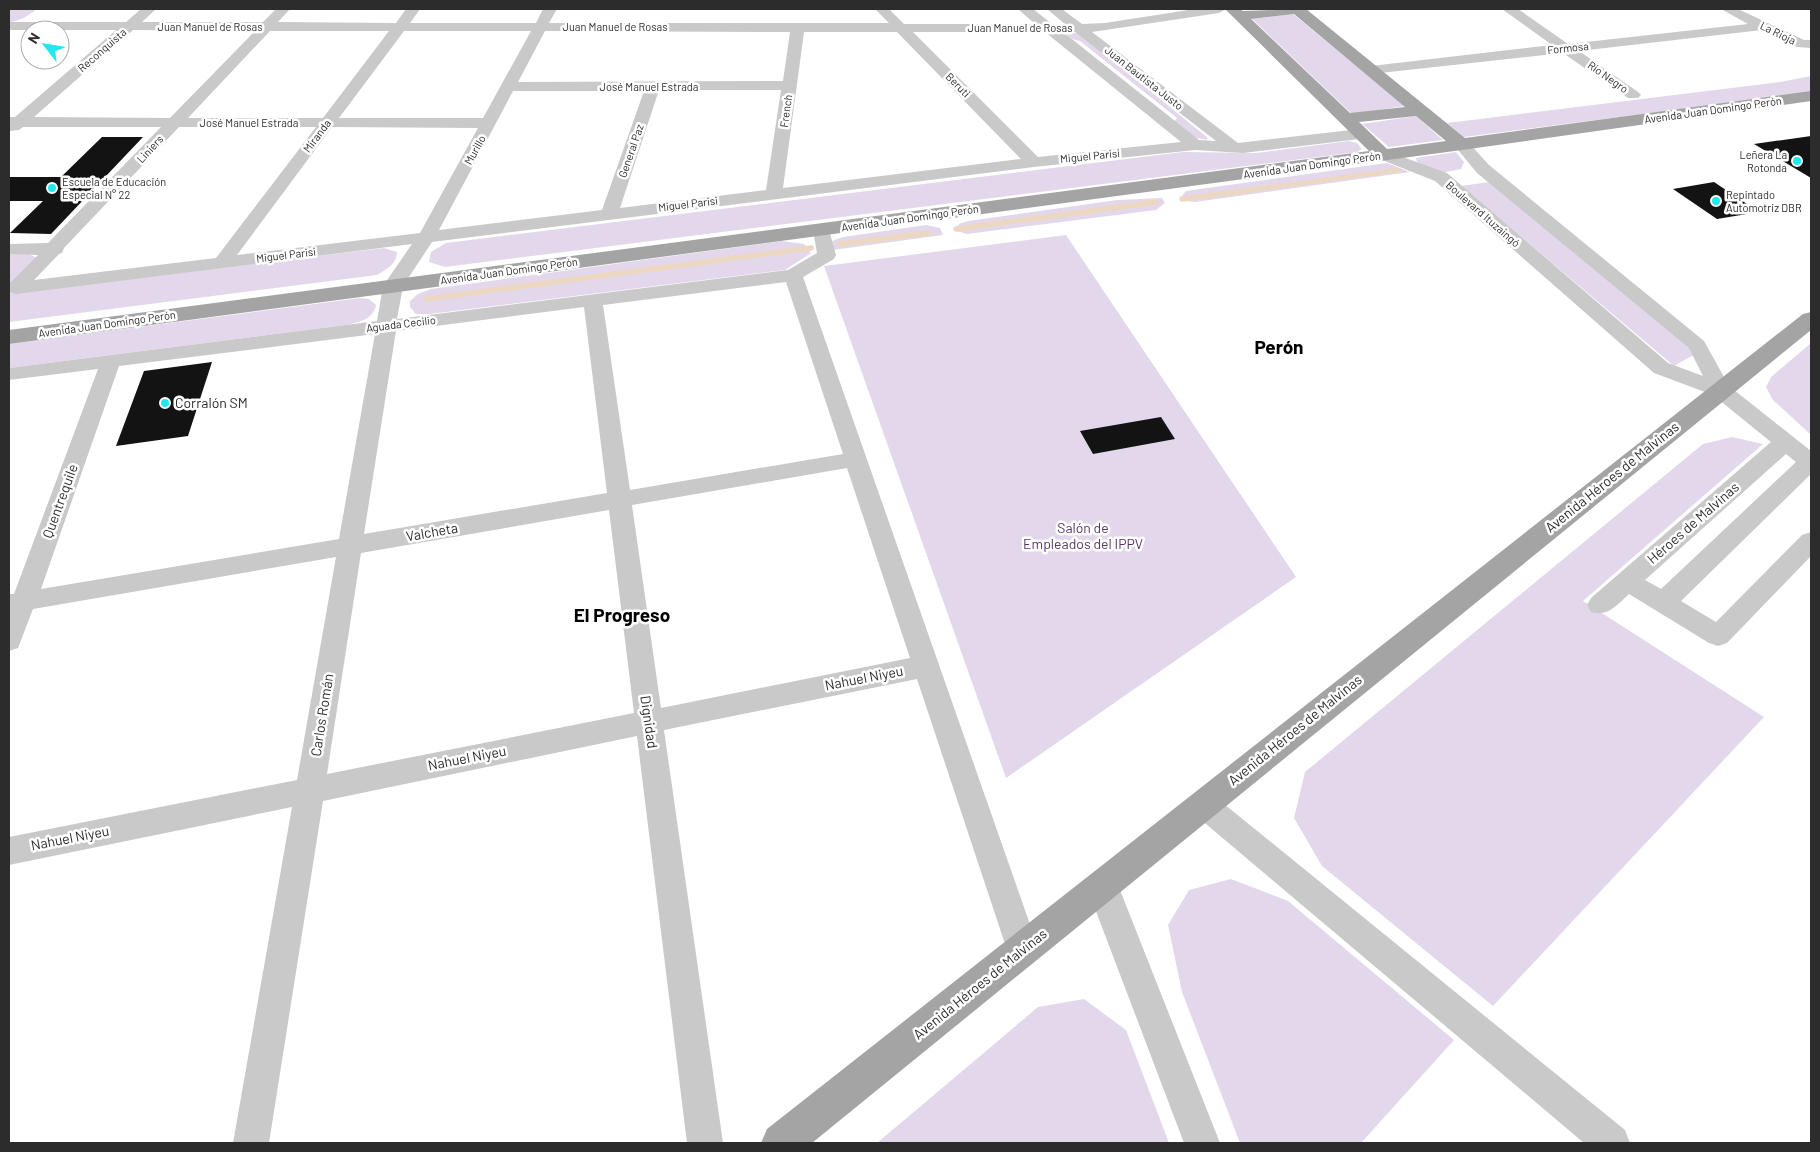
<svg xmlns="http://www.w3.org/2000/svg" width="1820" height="1152" viewBox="0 0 1820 1152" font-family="Barlow,sans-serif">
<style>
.green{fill:#e3d8eb}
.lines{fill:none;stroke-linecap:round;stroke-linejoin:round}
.stream-far1{stroke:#ecd7c2;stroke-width:4.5}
.stream{stroke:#ecd7c2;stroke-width:5.5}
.building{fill:#131313}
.minor{fill:#c9c9c9;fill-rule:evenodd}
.major{fill:#a4a4a4;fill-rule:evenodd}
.poi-dot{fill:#22e7ef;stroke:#fff;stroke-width:2}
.labels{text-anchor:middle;stroke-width:5;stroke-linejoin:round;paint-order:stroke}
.far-street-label{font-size:11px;fill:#2c2c2c;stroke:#fff}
.far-poi-label{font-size:11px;fill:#2c2c2c;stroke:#fff;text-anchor:start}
.poi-label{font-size:14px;fill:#2c2c2c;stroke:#fff;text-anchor:start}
.street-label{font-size:14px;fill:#2c2c2c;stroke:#fff}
.park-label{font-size:14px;fill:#583769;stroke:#fff}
.district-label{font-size:19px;font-weight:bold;fill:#000;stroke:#fff}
</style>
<rect width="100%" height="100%" fill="#fff"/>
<path class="green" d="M 9,9 L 37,9 L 24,18 L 9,23 Z
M 1293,14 L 1405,106 L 1352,114 L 1252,19 Z
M 1070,32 L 1080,34 L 1208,138 L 1206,140 L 1193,137 L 1174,122 L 1177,118 L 1080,41 L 1072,39 L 1066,34 Z
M 1811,76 L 1811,92 L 1807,93 L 1464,137 L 1447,123 L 1780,82 Z
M 1416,116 L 1443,140 L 1389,147 L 1362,124 Z
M 1349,141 L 1357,143 L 1362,149 L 1357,152 L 445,267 L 429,262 L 431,252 L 446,243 L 1183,152 L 1256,153 Z
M 1456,152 L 1464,162 L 1461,169 L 1441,173 L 1417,162 L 1416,158 Z
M 1387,163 L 1410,172 L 1195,202 L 1186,201 L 1182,196 L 1186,191 Z
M 1489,182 L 1697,353 L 1674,366 L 1461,186 Z
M 1162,198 L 1165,203 L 1156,210 L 967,234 L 957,231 L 959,224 L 968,221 L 1117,200 Z
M 926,225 L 940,228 L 943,235 L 833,250 L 832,241 L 843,237 Z
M 1066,235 L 1296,577 L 1006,778 L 824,266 Z
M 782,241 L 804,244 L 811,253 L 785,270 L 430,314 L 416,314 L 410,307 L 410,301 L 418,294 L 431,289 Z
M 384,248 L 397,252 C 396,265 388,268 377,275 L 9,322 L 9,293 Z
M 9,254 L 29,254 L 37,258 L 9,287 Z
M 360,298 L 369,299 L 376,305 C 373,320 359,322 346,325 L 9,368 L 9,344 Z
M 1811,343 L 1811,435 L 1773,400 L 1766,387 L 1771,377 Z
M 1732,437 L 1763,444 L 1583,601 L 1764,717 L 1493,1006 L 1322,866 L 1294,818 L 1305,772 L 1703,444 Z
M 1231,879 L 1288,901 L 1454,1040 L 1361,1143 L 1240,1143 L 1182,992 L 1168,925 L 1189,890 Z
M 1084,999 L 1126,1030 L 1169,1143 L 877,1143 L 1038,1007 Z"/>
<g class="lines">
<path class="stream-far1" d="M 1249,190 L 1399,170"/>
<path class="stream" d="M 1182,199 L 1259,189
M 956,229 L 1156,202
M 840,244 L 928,233
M 426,299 L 811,248"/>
</g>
<path class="building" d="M 1811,136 L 1811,178 L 1754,144 Z
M 102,137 L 143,137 L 51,234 L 10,233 L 43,201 L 9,201 L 9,177 L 61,177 Z
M 1714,182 L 1759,212 L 1717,219 L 1673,189 Z
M 212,362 L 188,436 L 116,446 L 144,371 Z
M 1161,417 L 1175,439 L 1093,454 L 1080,431 Z"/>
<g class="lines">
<path class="minor" d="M 141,9 L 156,9 L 142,22 L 263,22 L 276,9 L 290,9 L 278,22 L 396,23 L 406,9 L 420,9 L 410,23 L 536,23 L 543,9 L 557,9 L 549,23 L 889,23 L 875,9 L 889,9 L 904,24 L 1035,24 L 1018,9 L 1033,9 L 1052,24 L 1065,24 L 1047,9 L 1062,9 L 1082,24 L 1105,23 L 1195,9 L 1226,9 L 1219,13 L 1092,32 L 1238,143 L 1360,129 L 1366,131 L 1368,134 L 1366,137 L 1360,139 L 1243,153 L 1195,150 L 1034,167 L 432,242 L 403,286 L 397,319 L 788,270 L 817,253 L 813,230 L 816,226 L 828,226 L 836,255 L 834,259 L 803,277 L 1039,950 L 1035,961 L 1023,966 L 1011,961 L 1007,950 L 917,679 L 664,730 L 723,1143 L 687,1143 L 637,736 L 323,801 L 269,1143 L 233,1143 L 292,807 L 9,865 L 9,837 L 297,780 L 336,557 L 33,609 L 18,648 L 9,651 L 9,594 L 14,594 L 98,369 L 9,380 L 9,368 L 377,321 L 383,286 L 412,244 L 16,294 L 9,292 L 9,284 L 38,255 L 9,254 L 9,244 L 48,243 L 161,127 L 23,127 L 19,130 L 9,131 L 9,117 L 15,117 L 116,30 L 9,30 L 9,22 L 126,22 ZM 133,30 L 255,31 L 170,118 L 34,117 ZM 270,31 L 389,31 L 323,118 L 188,118 ZM 404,31 L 531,31 L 483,118 L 339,118 ZM 545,31 L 790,32 L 783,81 L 518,82 ZM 804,32 L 897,32 L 1021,159 L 783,188 ZM 913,32 L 1045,32 L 1181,142 L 1038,157 ZM 1063,32 L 1075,32 L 1216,141 L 1199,140 ZM 659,90 L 781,90 L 766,190 L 620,208 ZM 513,91 L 644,91 L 602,210 L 439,230 ZM 179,127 L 316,127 L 216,258 L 34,280 L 59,254 L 62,253 L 64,248 ZM 332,127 L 478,128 L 420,233 L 237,255 ZM 786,282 L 843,454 L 630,490 L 603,305 ZM 584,307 L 607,493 L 364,534 L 396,331 ZM 375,334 L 339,539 L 41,589 L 119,366 ZM 847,468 L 910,658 L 661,708 L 632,505 ZM 609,510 L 634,713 L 327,774 L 361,553 Z
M 1502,9 L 1518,9 L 1568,44 L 1748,24 L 1721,9 L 1738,9 L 1804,40 L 1811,40 L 1811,48 L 1797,47 L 1762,30 L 1579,51 L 1638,92 L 1641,95 L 1638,98 L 1628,98 L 1563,53 L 1371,74 L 1364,70 L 1371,66 L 1552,45 Z
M 1462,140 L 1468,142 L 1489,165 L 1704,341 L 1729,386 L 1811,451 L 1811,474 L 1681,601 L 1716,622 L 1802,535 L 1811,532 L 1811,556 L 1727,643 L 1718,646 L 1709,643 L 1629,594 C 1617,605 1608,617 1591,612 L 1587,605 L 1591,598 L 1771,442 L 1713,395 L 1654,373 L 1435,181 L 1377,158 L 1375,155 L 1377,152 L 1389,152 L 1447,173 L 1668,363 L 1703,376 L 1689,348 L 1477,173 L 1454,145 ZM 1786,454 L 1796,462 L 1661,589 L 1645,580 Z
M 1203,791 L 1213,795 L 1625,1130 L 1630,1143 L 1584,1143 L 1193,813 L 1188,804 L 1193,795 Z
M 1102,870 L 1113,875 L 1118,885 L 1220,1143 L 1184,1143 L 1086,885 L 1091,875 Z"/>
<path class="major" d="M 1225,9 L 1240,9 L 1243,11 L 1306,9 L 1465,138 L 1811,91 L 1811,101 L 1462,150 L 9,344 L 9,330 L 1369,151 ZM 1294,14 L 1405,107 L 1350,113 L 1251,19 ZM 1416,116 L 1446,141 L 1387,149 L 1359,122 Z
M 1811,312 L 1811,330 L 812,1143 L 761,1143 L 767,1129 L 1803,314 Z"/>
</g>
<g class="poi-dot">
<circle cx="1797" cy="161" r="5"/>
<circle cx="52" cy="188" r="5"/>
<circle cx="1716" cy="201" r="5"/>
<circle cx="165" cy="403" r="5"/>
</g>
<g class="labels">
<g class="far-street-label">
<text x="210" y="31">Juan Manuel de Rosas</text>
<text x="615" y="31">Juan Manuel de Rosas</text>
<text x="1020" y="32">Juan Manuel de Rosas</text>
<text transform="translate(1778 33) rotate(26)" y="4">La Rioja</text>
<text transform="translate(1568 48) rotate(-6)" y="4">Formosa</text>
<text transform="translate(102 50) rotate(-41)" y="4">Reconquista</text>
<text transform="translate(1608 77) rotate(35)" y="4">Río Negro</text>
<text transform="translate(1144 78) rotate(38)" y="4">Juan Bautista Justo</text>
<text transform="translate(958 85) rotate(45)" y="4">Beruti</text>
<text x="649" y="91">José Manuel Estrada</text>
<text transform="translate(1713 110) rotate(-8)" y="4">Avenida Juan Domingo Perón</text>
<text transform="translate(786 111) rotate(-82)" y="4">French</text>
<text x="249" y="127">José Manuel Estrada</text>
<text transform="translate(317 136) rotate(-53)" y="4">Miranda</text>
<text transform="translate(150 149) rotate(-47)" y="4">Liniers</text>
<text transform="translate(475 150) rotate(-61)" y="4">Murillo</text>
<text transform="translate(631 151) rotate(-71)" y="4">General Paz</text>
<text transform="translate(1090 156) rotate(-6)" y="4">Miguel Parisi</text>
<text transform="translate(1312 165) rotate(-8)" y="4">Avenida Juan Domingo Perón</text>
<text transform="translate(688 204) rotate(-7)" y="4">Miguel Parisi</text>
<text transform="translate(1483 214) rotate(41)" y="4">Boulevard Ituzaingó</text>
<text transform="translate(910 218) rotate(-8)" y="4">Avenida Juan Domingo Perón</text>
<text transform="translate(286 255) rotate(-7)" y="4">Miguel Parisi</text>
<text transform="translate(509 271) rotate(-8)" y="4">Avenida Juan Domingo Perón</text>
<text transform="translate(107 324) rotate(-8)" y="4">Avenida Juan Domingo Perón</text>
<text transform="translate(401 324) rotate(-7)" y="4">Aguada Cecilio</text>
</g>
<g class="far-poi-label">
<text x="1787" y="159" text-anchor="end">Leñera La<tspan x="1787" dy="13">Rotonda</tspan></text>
<text x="62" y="186">Escuela de Educación<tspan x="62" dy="13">Especial N° 22</tspan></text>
<text x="1726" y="199">Repintado<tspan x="1726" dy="13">Automotriz DBR</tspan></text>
</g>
<g class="poi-label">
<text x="175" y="408">Corralón SM</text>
</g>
<g class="street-label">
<text transform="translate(1612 477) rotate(-39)" y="5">Avenida Héroes de Malvinas</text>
<text transform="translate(60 501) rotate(-70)" y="5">Quentrequile</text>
<text transform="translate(1693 523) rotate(-41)" y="5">Héroes de Malvinas</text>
<text transform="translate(432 532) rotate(-10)" y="5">Valcheta</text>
<text transform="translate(864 678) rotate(-11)" y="5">Nahuel Niyeu</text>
<text transform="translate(322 715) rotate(-81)" y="5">Carlos Román</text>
<text transform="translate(649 722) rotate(82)" y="5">Dignidad</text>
<text transform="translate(1295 730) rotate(-39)" y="5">Avenida Héroes de Malvinas</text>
<text transform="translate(467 758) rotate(-11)" y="5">Nahuel Niyeu</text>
<text transform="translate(70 838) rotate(-11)" y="5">Nahuel Niyeu</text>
<text transform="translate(980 984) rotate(-39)" y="5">Avenida Héroes de Malvinas</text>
</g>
<g class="park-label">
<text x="1083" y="533">Salón de<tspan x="1083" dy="16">Empleados del IPPV</tspan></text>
</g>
<g class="district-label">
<text x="1279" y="354">Perón</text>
<text x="622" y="622">El Progreso</text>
</g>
</g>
<rect width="1820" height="1152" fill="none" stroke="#2c2c2c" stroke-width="20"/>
<g transform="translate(45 45) rotate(301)"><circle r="24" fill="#ffffff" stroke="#ababab"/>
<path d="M0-4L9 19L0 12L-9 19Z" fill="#22e7ef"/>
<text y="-8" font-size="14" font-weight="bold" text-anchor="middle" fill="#2c2c2c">N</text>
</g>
</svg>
